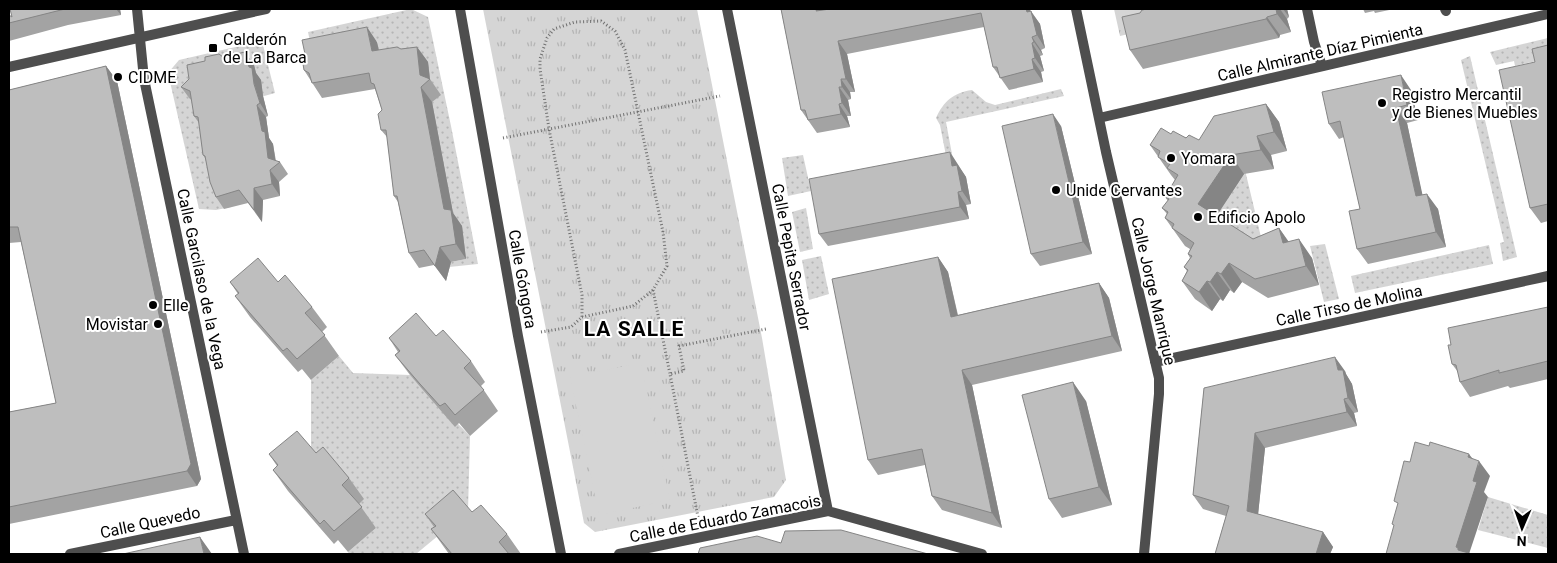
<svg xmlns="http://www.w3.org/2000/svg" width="1557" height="563" viewBox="0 0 1557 563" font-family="Roboto,sans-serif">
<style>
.grass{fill:url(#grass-dots)}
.park{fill:url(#park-tufts)}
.pitch{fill:#d5d5d5}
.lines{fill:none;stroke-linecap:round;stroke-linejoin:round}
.path{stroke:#707070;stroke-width:3;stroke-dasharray:1 2.5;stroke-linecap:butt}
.pedestrian{stroke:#4e4e4e;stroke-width:10}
.minor{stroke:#4e4e4e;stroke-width:10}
.wall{fill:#a3a3a3}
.shaded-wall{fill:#858585}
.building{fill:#bebebe;stroke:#858585}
.poi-dot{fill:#000;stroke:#fff;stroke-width:2}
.labels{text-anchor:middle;stroke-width:4;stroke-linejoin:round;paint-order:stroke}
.poi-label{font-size:16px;fill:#000;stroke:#fff;text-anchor:start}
.street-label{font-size:16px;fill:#000;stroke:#fff}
.district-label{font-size:21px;font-weight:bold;letter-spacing:1px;fill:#000;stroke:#fff}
</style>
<defs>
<pattern id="grass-dots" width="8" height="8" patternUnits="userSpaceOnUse" patternTransform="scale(1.25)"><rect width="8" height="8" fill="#d5d5d5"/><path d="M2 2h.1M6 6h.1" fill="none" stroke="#b5b5b5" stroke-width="1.8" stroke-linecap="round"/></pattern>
<pattern id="park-tufts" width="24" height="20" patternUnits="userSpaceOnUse" patternTransform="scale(1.25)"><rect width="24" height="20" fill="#d5d5d5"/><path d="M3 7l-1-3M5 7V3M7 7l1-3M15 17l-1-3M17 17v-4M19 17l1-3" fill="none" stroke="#b5b5b5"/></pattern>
</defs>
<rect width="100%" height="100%" fill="#fff"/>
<path class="grass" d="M 411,9 L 428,17 L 451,126 L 478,264 L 449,267 L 451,262 L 466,259 L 382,66 L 377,41 L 370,44 L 312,51 L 308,32 Z
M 1548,38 L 1548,58 L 1515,66 L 1514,61 L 1496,65 L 1490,52 Z
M 262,41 L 275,93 L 257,98 L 200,77 L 231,207 L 216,210 L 199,209 L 168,73 L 179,60 Z
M 1470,56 L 1517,257 L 1503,261 L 1500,243 L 1504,242 L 1461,60 Z
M 1061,89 L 1064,96 L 946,122 L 954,165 L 948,166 L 940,125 L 936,118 C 944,101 953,93 972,90 L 986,102 L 995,105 Z
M 803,155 L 811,191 L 788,196 L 782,158 Z
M 1245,170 L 1266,258 L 1212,223 Z
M 806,208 L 813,249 L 800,252 L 792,212 Z
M 1325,244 L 1339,299 L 1324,302 L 1310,246 Z
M 1489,245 L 1493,264 L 1355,293 L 1351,276 Z
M 821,256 L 829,294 L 809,300 L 802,260 Z
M 339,356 L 353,373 L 410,375 L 470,436 L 468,511 L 416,554 L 349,554 L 348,552 L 376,528 L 311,452 L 311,380 Z
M 1488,497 L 1548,515 L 1548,548 L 1478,530 Z"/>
<path class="park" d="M 483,9 L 697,9 L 762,338 L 786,480 L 774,497 L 595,532 L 584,523 Z
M 1114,9 L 1233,9 L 1233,10 L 1120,36 Z"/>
<path class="pitch" d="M 641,363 L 670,500 L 599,515 L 570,377 Z"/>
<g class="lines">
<path class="path" d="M 503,138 L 720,96
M 653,290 L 670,374
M 541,332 L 571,327 L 582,317 L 582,295 L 549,129 L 540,69 L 540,59 L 547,38 L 554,29 L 575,22 L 601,21 L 615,31 L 625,50 L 663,232 L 667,266 L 653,290 L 633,306 L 582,317
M 698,517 L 670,374 L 684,371 L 679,346 L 766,329"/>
<path class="pedestrian" d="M 1445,9 L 1446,11"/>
<path class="minor" d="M 137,9 L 144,79 L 244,554
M 460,9 L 518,336 L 561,554
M 727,9 L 828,511
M 1076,9 L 1106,152 L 1159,378 L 1159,394 L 1144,554
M 1307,9 L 1314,42 L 1322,66
M 9,67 L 266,9
M 1099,118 L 1548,14
M 1155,362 L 1548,276
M 70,554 L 236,520
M 619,554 L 828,511 L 982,554"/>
</g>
<path class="wall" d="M 10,9 L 120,9 L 121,15 L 68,25 L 9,41 L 9,15 L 12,17 Z
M 781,9 L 1029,10 L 1031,11 L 1040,24 L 1045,48 L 1041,50 L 1043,55 L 1040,56 L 1044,71 L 1041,72 L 1043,82 L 1009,90 L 993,67 L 984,27 L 847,54 L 855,92 L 850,92 L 851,99 L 848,100 L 851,116 L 847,116 L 850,127 L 817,133 L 801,110 Z
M 1147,9 L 1287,9 L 1289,17 L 1287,19 L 1291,32 L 1280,35 L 1279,38 L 1143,69 L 1130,50 L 1140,13 Z
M 1363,9 L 1394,9 L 1375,13 L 1374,11 L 1365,13 Z
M 377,42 L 379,50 L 401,49 L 417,47 L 428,62 L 430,79 L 441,95 L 432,102 L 453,213 L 462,226 L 466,259 L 451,262 L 446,281 L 434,265 L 419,268 L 409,253 L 398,202 L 394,196 L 387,137 L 381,130 L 382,110 L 375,89 L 322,98 L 304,70 Z
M 1548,45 L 1548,221 L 1541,223 L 1530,208 L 1535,62 Z
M 245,52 L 254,65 L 256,73 L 261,80 L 263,96 L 268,116 L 266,117 L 269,138 L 273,144 L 276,161 L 280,162 L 288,174 L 279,182 L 280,196 L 263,200 L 262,222 L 248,203 L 224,209 L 216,197 L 205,158 L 203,155 L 199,123 L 194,116 L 192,100 L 190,99 L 181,87 L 223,57 Z
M 106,66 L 117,81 L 201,479 L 197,486 L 9,524 L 9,412 L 56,403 L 21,242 L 9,243 L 9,90 Z
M 1411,90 L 1418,120 L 1407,123 L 1422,195 L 1438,209 L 1446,247 L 1368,264 L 1357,249 L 1360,209 L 1344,137 L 1339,139 L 1329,124 Z
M 1266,104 L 1279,122 L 1287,151 L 1271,155 L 1274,169 L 1244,174 L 1216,216 L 1253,239 L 1279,228 L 1289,242 L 1312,258 L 1319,285 L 1268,298 L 1242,282 L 1234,293 L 1230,290 L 1223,301 L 1220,299 L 1212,311 L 1195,299 L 1182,281 L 1187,271 L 1184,267 L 1190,258 L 1188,254 L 1190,249 L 1185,246 L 1165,218 L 1167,214 L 1162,208 L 1168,201 L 1165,197 L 1175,180 L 1171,175 L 1150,145 L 1171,134 L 1199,140 Z
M 1061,126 L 1092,254 L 1040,266 L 1031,254 Z
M 958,165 L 959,167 L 966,177 L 971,204 L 966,205 L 969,219 L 828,246 L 819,234 Z
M 938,257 L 948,272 L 958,315 L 1099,283 L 1109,298 L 1122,351 L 972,385 L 1002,528 L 942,510 L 932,496 L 925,465 L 878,475 L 868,460 Z
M 230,282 L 278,282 L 312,307 L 327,327 L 322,332 L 339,356 L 311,380 L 302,369 L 298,372 L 250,317 L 235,296 L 238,294 Z
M 1548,307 L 1548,379 L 1510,388 L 1508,386 L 1470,397 L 1460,382 L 1458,372 L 1452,364 L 1451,345 Z
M 436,336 L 471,361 L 485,382 L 481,386 L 498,411 L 470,436 L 459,423 L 455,427 L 410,375 L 395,355 L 398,352 L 389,338 Z
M 1345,371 L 1346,374 L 1352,384 L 1358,412 L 1354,413 L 1357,426 L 1265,448 L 1258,514 L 1323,532 L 1333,547 L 1330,554 L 1215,554 L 1226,516 L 1203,509 L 1193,495 L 1204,388 Z
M 1086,401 L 1112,505 L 1062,518 L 1049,499 Z
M 316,453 L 349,478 L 364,499 L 359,504 L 376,528 L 348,552 L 338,540 L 334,544 L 288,491 L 273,470 L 277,466 L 269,454 Z
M 472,512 L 507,534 L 521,554 L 449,554 L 431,529 L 434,527 L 425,514 Z"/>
<path class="shaded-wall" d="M 116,9 L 120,9 L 121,15 Z
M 817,9 L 831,9 L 816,11 Z
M 1025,9 L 1029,9 L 1040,24 L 1045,48 L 1037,35 Z
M 1276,9 L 1280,9 L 1287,19 L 1291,32 L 1277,14 Z
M 1283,9 L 1287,9 L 1289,17 Z
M 1267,17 L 1280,35 L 1279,38 L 1266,19 Z
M 367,27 L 377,42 L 382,66 L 372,51 Z
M 1032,37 L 1041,50 L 1043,55 L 1034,42 Z
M 838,41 L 847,54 L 855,92 L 846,79 Z
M 1032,43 L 1040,56 L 1044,71 L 1035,58 Z
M 417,47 L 428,62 L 430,80 L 420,75 Z
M 245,52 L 254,65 L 256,73 L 261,80 L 263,96 L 268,116 L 260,103 Z
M 1032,59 L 1041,72 L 1043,82 L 1034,69 Z
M 106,66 L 117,81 L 201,479 L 197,486 L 187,471 Z
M 1401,75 L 1411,90 L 1418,120 L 1407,105 Z
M 841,79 L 850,92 L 851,99 L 842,87 Z
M 421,87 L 432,102 L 453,213 L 462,226 L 466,259 L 456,244 L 444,209 Z
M 839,87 L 848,100 L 851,116 L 842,103 Z
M 839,104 L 847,116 L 850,127 L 841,114 Z
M 1266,104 L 1279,122 L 1287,151 L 1274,132 Z
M 257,105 L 266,117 L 269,138 L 273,144 L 276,165 L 268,158 L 262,131 Z
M 1396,108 L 1407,123 L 1426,211 L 1416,196 Z
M 1053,114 L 1061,126 L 1092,254 L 1083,242 Z
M 1257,136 L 1271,155 L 1274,169 L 1261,150 Z
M 950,152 L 966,177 L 971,204 L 962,191 L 952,166 Z
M 1231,155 L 1244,174 L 1212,223 L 1198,204 Z
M 270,170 L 279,182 L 280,196 L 272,184 Z
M 254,188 L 263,200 L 262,222 L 254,210 Z
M 958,192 L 966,205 L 969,219 L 960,207 Z
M 1427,194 L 1438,209 L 1446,247 L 1436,232 Z
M 1279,228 L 1292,247 L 1283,243 Z
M 1299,239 L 1312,258 L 1319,285 L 1306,266 Z
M 440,247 L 451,262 L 446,281 L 435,266 Z
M 938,257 L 948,272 L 961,331 L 951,317 Z
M 1229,263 L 1242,282 L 1234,293 L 1221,274 Z
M 1217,272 L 1230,290 L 1223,301 L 1210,282 Z
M 1207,281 L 1220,299 L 1212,311 L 1199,292 Z
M 1099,283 L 1109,298 L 1122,351 L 1112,336 Z
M 1335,357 L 1345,371 L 1346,374 L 1352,384 L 1358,412 L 1348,398 L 1338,370 Z
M 962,370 L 972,385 L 1002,528 L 992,513 Z
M 1073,382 L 1086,401 L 1112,505 L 1099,487 Z
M 1344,399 L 1354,413 L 1357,426 L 1347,412 Z
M 1255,433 L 1265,448 L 1257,525 L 1247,511 Z
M 1469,454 L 1478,466 L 1479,461 L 1490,476 L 1484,492 L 1488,497 L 1469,554 L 1461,554 L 1456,547 L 1468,457 Z
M 1323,532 L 1333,547 L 1330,554 L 1316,554 Z
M 200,537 L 212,554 L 204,554 Z"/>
<path class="building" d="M 10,9 L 65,9 L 9,23 L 9,15 L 12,17 Z
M 781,9 L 817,9 L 816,11 L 830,9 L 1026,9 L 1027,12 L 1031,11 L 1037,35 L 1032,37 L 1034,42 L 1032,43 L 1035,58 L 1032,59 L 1034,69 L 1000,78 L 997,67 L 993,67 L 981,13 L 838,41 L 846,79 L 841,79 L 842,87 L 839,87 L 842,103 L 839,104 L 841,114 L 808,120 L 805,110 L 801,110 Z
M 1147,9 L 1276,9 L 1277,14 L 1267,17 L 1266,19 L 1130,50 L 1122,17 L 1140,13 L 1142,10 Z
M 367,27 L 372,51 L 397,47 L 401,49 L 417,47 L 420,75 L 430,79 L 421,87 L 444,209 L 451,210 L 456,244 L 440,247 L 435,266 L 424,250 L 409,253 L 397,196 L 394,196 L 386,130 L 381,130 L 378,114 L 382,110 L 374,84 L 371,83 L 369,73 L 312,83 L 309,73 L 304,70 L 302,58 L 305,54 L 302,40 Z
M 1548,45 L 1548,204 L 1530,208 L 1499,70 L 1535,62 L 1532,49 Z
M 245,52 L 249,67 L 252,68 L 254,84 L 260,103 L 257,105 L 262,131 L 265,132 L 268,158 L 280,162 L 270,170 L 272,184 L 254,188 L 254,210 L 239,190 L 216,197 L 210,182 L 205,156 L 203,155 L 198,117 L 194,116 L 190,91 L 181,87 L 189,79 L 187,65 L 205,61 L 205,57 L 219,54 L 223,57 Z
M 106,66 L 191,464 L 187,471 L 9,507 L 9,412 L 56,403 L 18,227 L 9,227 L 9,90 Z
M 1401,75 L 1407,105 L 1396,108 L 1416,196 L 1427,194 L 1436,232 L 1357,249 L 1349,211 L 1360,209 L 1340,121 L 1329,124 L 1322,92 Z
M 1266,104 L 1274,132 L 1257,136 L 1261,150 L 1231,155 L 1198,204 L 1253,239 L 1279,228 L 1283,243 L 1299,239 L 1306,266 L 1255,279 L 1229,263 L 1221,274 L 1217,272 L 1210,282 L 1207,281 L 1199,292 L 1182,281 L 1188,270 L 1184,267 L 1192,256 L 1188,254 L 1194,243 L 1172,228 L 1174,224 L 1165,218 L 1168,212 L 1162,208 L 1169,199 L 1165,197 L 1178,175 L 1167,168 L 1170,164 L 1158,157 L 1160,151 L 1150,145 L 1161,128 L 1171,134 L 1173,131 L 1186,138 L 1189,135 L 1199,140 L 1214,116 Z
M 1053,114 L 1083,242 L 1031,254 L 1002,126 Z
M 950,152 L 952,166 L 957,165 L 962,191 L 958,192 L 960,207 L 819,234 L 809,179 Z
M 938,257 L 951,317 L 1099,283 L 1112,336 L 962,370 L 992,513 L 932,496 L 922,449 L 868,460 L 832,279 Z
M 258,258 L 278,282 L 285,275 L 312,307 L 305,313 L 325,335 L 297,359 L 287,348 L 283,351 L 235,296 L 239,293 L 230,282 Z
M 1548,307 L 1548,361 L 1499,373 L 1499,370 L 1460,382 L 1456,365 L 1452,364 L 1448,345 L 1451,345 L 1448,328 Z
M 416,313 L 436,336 L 443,330 L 453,341 L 471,361 L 464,368 L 484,390 L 455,415 L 445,403 L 440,406 L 420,384 L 395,355 L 400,351 L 389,338 Z
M 1335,357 L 1338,370 L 1343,370 L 1348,398 L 1344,399 L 1347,412 L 1255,433 L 1247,511 L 1323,532 L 1316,554 L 1215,554 L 1229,506 L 1193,495 L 1204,388 Z
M 1073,382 L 1099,487 L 1049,499 L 1022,395 Z
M 297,431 L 316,453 L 323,447 L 349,478 L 342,485 L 362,507 L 334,531 L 324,520 L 320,524 L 273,470 L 278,465 L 269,454 Z
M 1415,442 L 1429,446 L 1430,442 L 1469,454 L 1468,457 L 1479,461 L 1473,481 L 1477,482 L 1456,547 L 1458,548 L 1458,550 L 1472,554 L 1386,554 L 1394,525 L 1392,524 L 1398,503 L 1394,501 L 1404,461 L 1410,462 Z
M 453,490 L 472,512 L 481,505 L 507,534 L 499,542 L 509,554 L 452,554 L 431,529 L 436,526 L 425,514 Z
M 841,530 L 928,554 L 698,554 L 700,548 L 757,536 L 781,543 L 785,531 Z
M 200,537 L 204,554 L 123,554 Z"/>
<g class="poi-dot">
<rect x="208" y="43" width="10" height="10" rx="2.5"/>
<circle cx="118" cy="77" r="5"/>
<circle cx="1382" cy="103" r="5"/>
<circle cx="1171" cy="158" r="5"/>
<circle cx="1056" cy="190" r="5"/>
<circle cx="1198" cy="217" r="5"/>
<circle cx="153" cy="305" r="5"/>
<circle cx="158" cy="324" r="5"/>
</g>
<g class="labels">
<g class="poi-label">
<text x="223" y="45">Calderón<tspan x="223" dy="18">de La Barca</tspan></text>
<text x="128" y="83">CIDME</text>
<text x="1392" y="100">Registro Mercantil<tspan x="1392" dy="18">y de Bienes Muebles</tspan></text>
<text x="1181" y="164">Yomara</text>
<text x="1066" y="196">Unide Cervantes</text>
<text x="1208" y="223">Edificio Apolo</text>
<text x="163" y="311">Elle</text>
<text x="148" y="330" text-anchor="end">Movistar</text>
</g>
<g class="street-label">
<text transform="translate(1320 52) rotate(-13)" y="6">Calle Almirante Díaz Pimienta</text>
<text transform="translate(792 257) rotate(79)" y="6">Calle Pepita Serrador</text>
<text transform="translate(202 279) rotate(78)" y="6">Calle Garcilaso de la Vega</text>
<text transform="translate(523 279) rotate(80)" y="6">Calle Góngora</text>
<text transform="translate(1154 291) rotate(77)" y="6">Calle Jorge Manrique</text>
<text transform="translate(1349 305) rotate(-12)" y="6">Calle Tirso de Molina</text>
<text transform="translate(725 518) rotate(-11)" y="6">Calle de Eduardo Zamacois</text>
<text transform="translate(150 522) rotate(-12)" y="6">Calle Quevedo</text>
</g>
<g class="district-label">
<text x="634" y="336">LA SALLE</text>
</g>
</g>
<rect width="1557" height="563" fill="none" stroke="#000000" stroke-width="20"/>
<g transform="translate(1522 528) rotate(182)" stroke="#ffffff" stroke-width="4" paint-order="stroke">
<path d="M0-4L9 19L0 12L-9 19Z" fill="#000000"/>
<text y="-8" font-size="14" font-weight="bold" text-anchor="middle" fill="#000000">N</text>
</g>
</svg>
